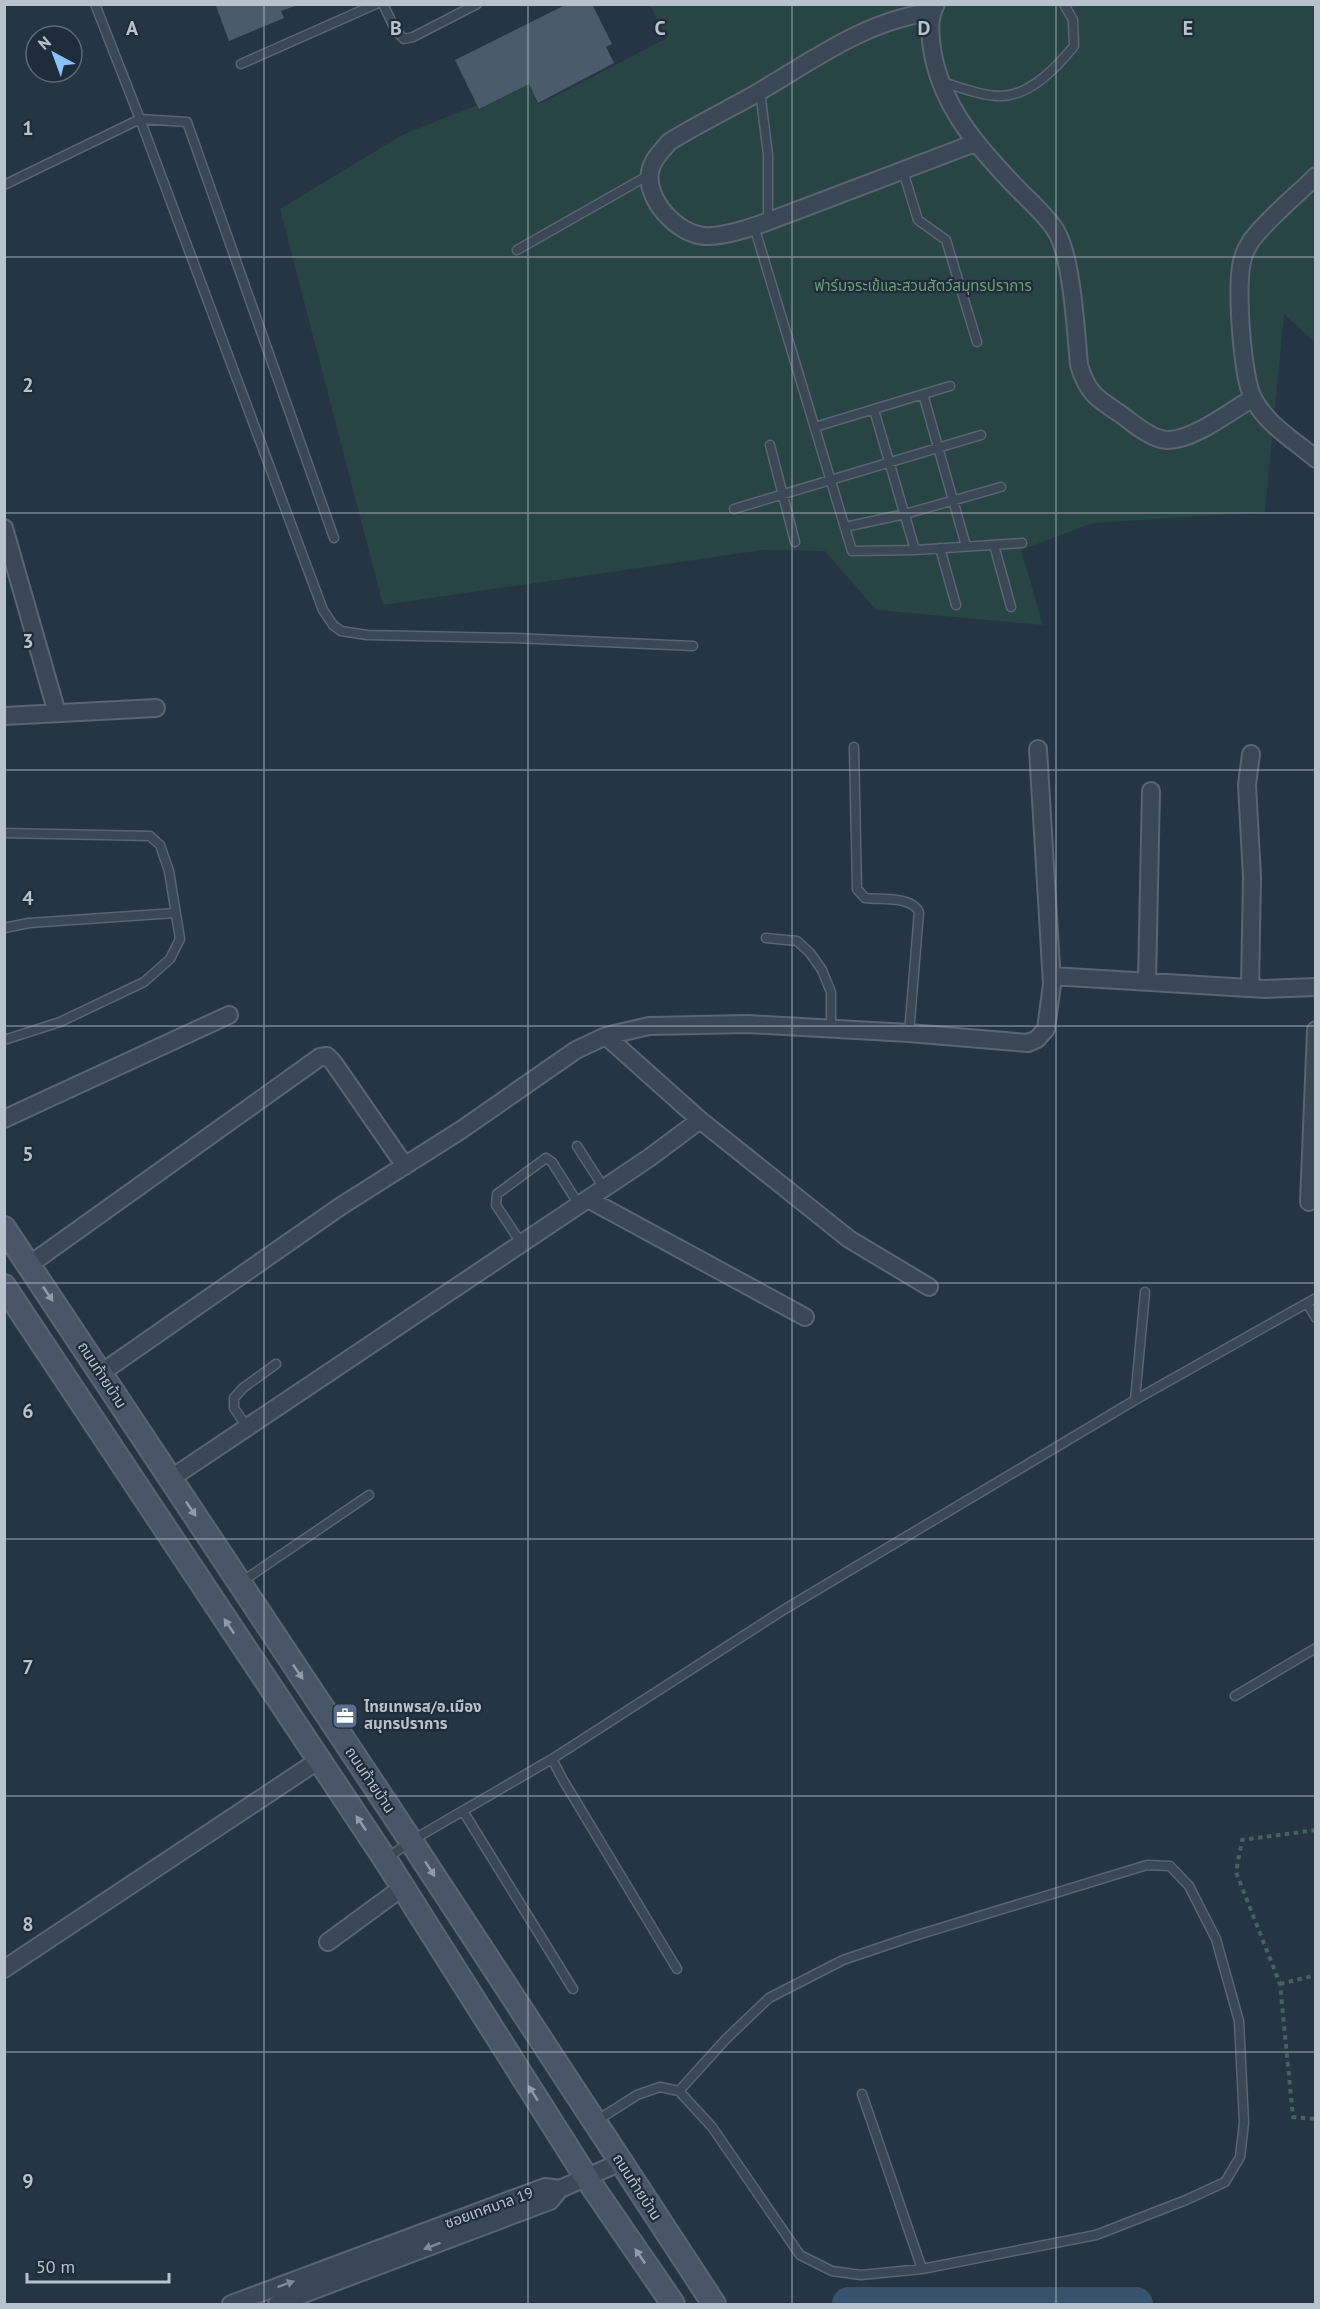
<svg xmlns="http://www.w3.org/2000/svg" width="1320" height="2309" viewBox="0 0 1320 2309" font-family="'PT Sans','Noto Sans Thai',sans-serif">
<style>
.green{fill:#284445}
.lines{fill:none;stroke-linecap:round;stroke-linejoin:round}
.river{stroke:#39526c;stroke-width:34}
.building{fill:#4a5b6b}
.lane-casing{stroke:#596571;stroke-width:11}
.street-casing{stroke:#596571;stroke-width:20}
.secondary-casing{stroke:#596571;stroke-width:26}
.path{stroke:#466161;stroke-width:4;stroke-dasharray:4.5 4.5;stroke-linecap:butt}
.lane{stroke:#3a4754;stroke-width:8}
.street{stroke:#3a4754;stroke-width:16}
.secondary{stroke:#485667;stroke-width:22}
.oneway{fill:#919ca9}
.oneway2{fill:#7f8b97}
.grid{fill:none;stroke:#b8c2cd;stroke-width:1.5;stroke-opacity:0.55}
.labels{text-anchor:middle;stroke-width:4.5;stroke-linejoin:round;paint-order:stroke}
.park-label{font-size:15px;fill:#6e9f75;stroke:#1f2c39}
.street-label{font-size:15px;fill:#b8c2cd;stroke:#1f2c39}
.poi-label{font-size:15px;font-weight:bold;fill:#b8c2cd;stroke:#1f2c39;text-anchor:start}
.grid-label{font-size:20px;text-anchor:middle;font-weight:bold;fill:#b8c2cd;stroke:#1f2c39;stroke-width:4.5;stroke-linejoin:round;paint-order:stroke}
</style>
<rect width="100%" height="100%" fill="#263544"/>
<path class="green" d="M 650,5 L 1315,5 L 1315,338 L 1313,341 L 1284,314 L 1265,512 L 1093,523 L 1021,550 L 1043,625 L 876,610 L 825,551 L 763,550 L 383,605 L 280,209 L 402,135 L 529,84 L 538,105 L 667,38 Z"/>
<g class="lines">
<path class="river" d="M 849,2304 L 1136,2304"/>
</g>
<path class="building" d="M 220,4 L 298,4 L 298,5 L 281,11 L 284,18 L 229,41 L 216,6 Z
M 567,4 L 592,4 L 612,44 L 606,47 L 614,63 L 538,103 L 529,84 L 479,109 L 455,60 Z"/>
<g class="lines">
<g class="lane-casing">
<path id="lane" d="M 95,4 L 140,119 L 323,610 L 333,625 L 341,631 L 367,635 L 515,638 L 693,646
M 383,4 L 396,31 L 404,39 L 413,37 L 477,4
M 241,64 L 376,4
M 942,82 C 962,88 982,96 1002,96 C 1031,95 1057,67 1074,46 L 1073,20 L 1064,4
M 760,91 L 768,155 L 768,221
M 903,171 L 918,220 L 946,240 L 977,342
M 4,185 L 140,119 L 187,122 L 334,538
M 754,226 L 852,551 L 915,550 L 1022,543
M 517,250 L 649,175
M 923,394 L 966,546
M 874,410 L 915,550
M 815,427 L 950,386
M 770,445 L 795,542
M 734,509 L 981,435
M 845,527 L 905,514 L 1001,487
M 994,545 L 1011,607
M 940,548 L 956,605
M 854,747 L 857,889 L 865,898 C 882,900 911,896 919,912 L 909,1033
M 4,833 L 150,836 L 160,845 L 169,871 L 180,939 L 170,959 L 144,982 L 60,1022 L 4,1040
M 4,928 L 29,923 L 175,913
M 766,938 L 797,941 L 810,953 L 822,970 L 831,992 L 831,1028
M 577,1146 L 604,1188
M 521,1243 L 496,1205 L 497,1194 L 546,1158 L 552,1162 L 579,1205
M 1307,1303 L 1316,1318
M 1135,1400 L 1145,1292
M 247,1427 L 234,1408 L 234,1398 L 243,1388 L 276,1364
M 240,1583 L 369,1495
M 1235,1696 L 1316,1648
M 552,1759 L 785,1609 L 1135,1400 L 1316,1298
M 463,1811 L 573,1989
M 386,1859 L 411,1841 L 552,1759 L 563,1780 L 677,1969
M 862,2094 L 922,2269
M 596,2121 L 637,2095 L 660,2087 L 679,2091 L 712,2127 L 800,2255 L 832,2271 L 861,2275 L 922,2269 L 1096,2235 L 1186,2200 L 1225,2182 L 1240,2157 L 1244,2123 L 1239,2021 L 1216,1939 L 1189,1886 L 1170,1866 L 1147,1865 L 911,1937 L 843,1960 L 769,1998 L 726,2039 L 679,2091"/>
</g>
<g class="street-casing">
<path id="street" d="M 936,4 C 928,19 930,33 932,49 C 941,107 980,150 1019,190 C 1032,203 1046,215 1056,231 C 1072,257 1076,332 1079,365 C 1087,392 1096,398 1119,413 C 1132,422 1150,439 1167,440 C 1192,441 1231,411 1253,398
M 932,12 C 864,20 808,64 750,97 C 723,112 695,126 669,142 C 661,152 652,160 650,172 C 645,199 677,234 704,236 C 732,238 781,216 809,206 C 864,185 919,164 975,143
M 1316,176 C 1297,195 1266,220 1251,241 C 1248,246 1244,253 1243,258 C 1235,281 1242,377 1253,398 C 1266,424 1295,441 1316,459
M 4,528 L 57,713
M 4,716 L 156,708
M 1052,976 L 1265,989 L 1316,987
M 1147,981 L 1151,791
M 1250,988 L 1252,877 L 1247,785 L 1251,754
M 606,1036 L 700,1120 L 849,1239 L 929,1287
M 4,1119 L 229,1015
M 588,1199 L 805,1317
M 1309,1202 L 1316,1030
M 29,1265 L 320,1057 L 327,1056 L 333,1062 L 405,1166
M 101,1373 L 341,1206 L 461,1130 L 576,1050 L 606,1036 L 649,1026 L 748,1024 L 909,1033 L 1028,1043 L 1037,1039 L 1046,1029 L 1052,984 L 1038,749
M 170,1479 L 649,1158 L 700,1120
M 328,1942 L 403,1887
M 4,1969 L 319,1760
M 231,2304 L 545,2187 L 560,2189
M 277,2304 L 550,2201 L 560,2189 L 621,2162"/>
</g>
<g class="secondary-casing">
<path id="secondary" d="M 4,1228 L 411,1841 L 714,2304
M 4,1286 L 385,1859 L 586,2177 L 673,2304"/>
</g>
<path class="path" d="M 1316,1830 L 1242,1840 L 1236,1872 L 1280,1984 L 1293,2117 L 1316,2119
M 1280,1984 L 1316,1975"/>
<use href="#lane" class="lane"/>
<use href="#street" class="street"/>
<use href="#secondary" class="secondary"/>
</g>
<defs><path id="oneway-solid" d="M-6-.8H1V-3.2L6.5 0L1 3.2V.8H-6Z" transform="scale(1.5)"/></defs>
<g class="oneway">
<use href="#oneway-solid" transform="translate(48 1294) rotate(56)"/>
<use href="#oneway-solid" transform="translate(191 1509) rotate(56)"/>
<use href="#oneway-solid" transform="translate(229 1626) rotate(-124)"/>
<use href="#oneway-solid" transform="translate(298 1672) rotate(56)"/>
<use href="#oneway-solid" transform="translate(361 1823) rotate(-124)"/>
<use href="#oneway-solid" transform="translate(430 1869) rotate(57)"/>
<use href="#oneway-solid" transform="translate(533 2093) rotate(-122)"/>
<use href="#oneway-solid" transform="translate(640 2256) rotate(-124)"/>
</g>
<g class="oneway2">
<use href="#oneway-solid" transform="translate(432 2246) rotate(159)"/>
<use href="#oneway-solid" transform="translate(286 2284) rotate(-20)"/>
</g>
<path class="grid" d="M 264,4 L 264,2304M 528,4 L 528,2304M 792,4 L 792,2304M 1056,4 L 1056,2304M 4,257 L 1316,257M 4,513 L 1316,513M 4,770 L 1316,770M 4,1026 L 1316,1026M 4,1283 L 1316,1283M 4,1539 L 1316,1539M 4,1796 L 1316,1796M 4,2052 L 1316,2052"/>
<defs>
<g id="office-square" transform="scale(1.35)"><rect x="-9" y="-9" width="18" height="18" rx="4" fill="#5c6f8a" stroke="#1f2c39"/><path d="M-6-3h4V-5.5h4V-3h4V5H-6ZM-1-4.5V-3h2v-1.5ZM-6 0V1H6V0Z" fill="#fff"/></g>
</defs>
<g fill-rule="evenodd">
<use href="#office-square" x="345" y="1716"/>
</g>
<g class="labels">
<g class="park-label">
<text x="923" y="291">ฟาร์มจระเข้และสวนสัตว์สมุทรปราการ</text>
</g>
<g class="street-label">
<text transform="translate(102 1375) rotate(57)" y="5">ถนนท้ายบ้าน</text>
<text transform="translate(370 1780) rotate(56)" y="5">ถนนท้ายบ้าน</text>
<text transform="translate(637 2187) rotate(57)" y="5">ถนนท้ายบ้าน</text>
<text transform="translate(489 2208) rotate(-20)" y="5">ซอยเทศบาล 19</text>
</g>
<g class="poi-label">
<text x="364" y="1712">ไทยเทพรส/อ.เมือง<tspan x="364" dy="17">สมุทรปราการ</tspan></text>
</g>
</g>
<g class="grid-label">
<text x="132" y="35">A</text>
<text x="396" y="35">B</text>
<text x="660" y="35">C</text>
<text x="924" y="35">D</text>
<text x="1188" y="35">E</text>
<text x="28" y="135">1</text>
<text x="28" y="392">2</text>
<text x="28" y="648">3</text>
<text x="28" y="905">4</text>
<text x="28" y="1161">5</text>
<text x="28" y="1418">6</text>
<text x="28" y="1674">7</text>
<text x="28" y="1931">8</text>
<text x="28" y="2188">9</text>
</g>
<rect width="1320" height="2309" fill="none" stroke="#b8c2cd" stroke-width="12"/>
<g transform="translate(54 54) rotate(319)"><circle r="28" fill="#1f2c39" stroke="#5c6874" stroke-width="1.5"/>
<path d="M0-4.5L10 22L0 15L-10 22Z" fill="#8dc1fd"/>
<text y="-9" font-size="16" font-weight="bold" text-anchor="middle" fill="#b8c2cd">N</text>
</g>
<path d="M27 2273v9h142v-9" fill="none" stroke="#b8c2cd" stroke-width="3"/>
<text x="36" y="2273" font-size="18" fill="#b8c2cd" stroke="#1f2c39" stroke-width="4.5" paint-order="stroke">50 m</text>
</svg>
